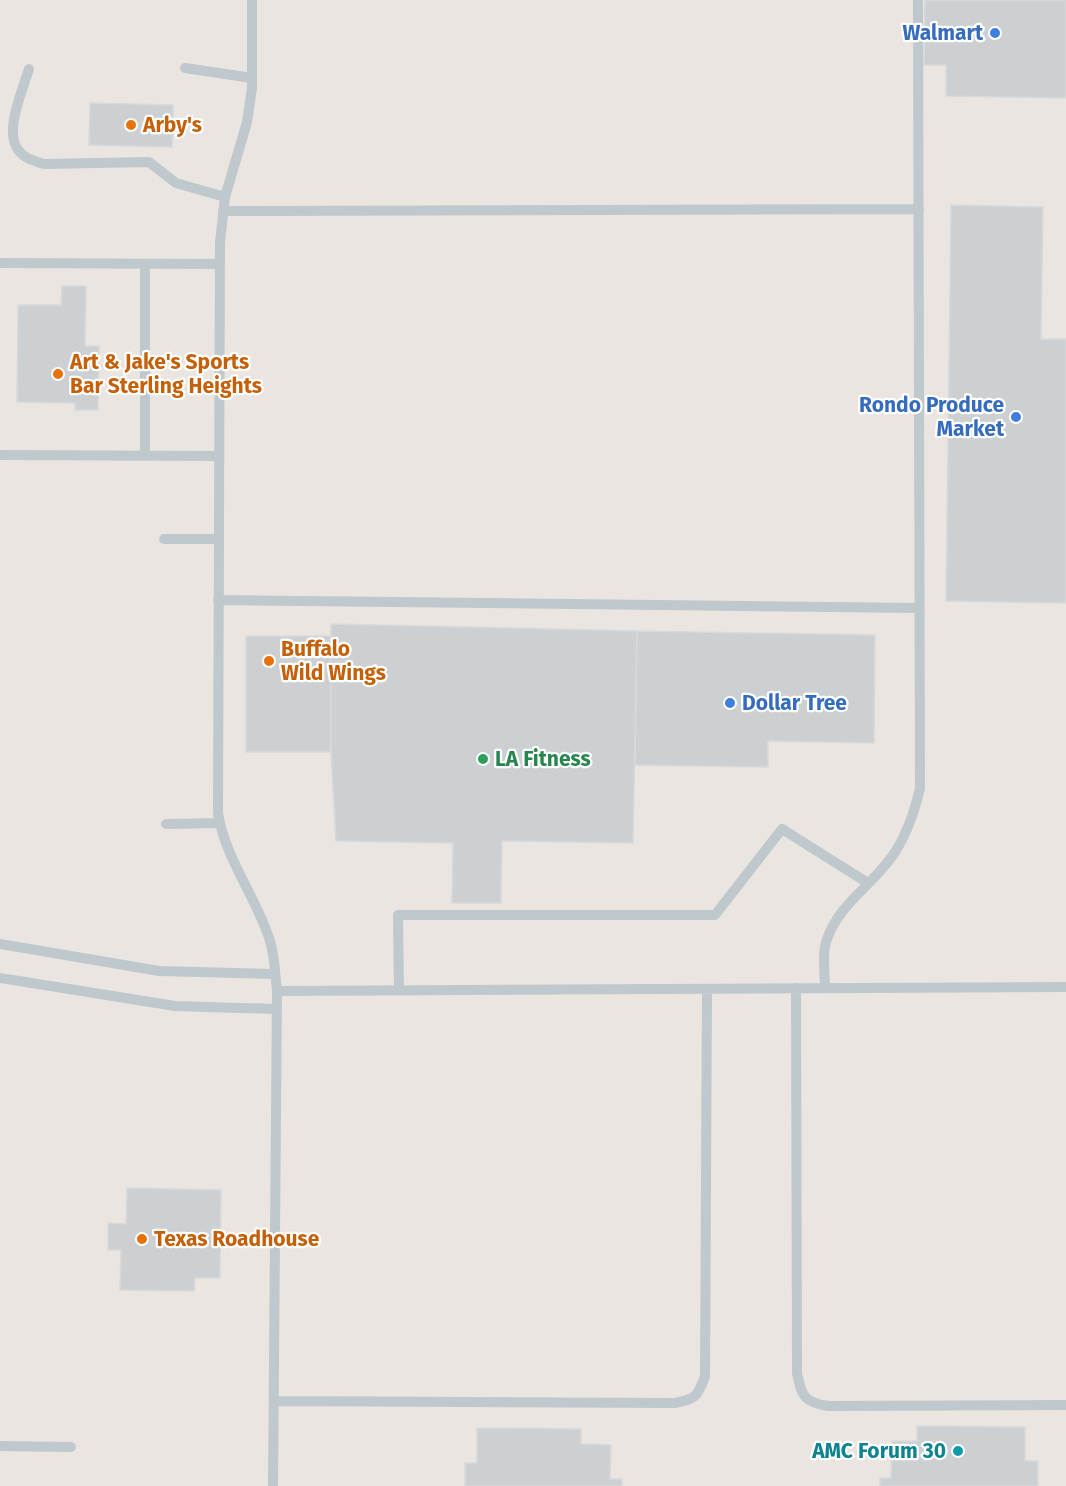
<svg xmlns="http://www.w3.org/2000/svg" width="1066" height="1486" viewBox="0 0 1066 1486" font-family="'Fira Sans',sans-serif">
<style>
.commercial{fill:#eae5e0}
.building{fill:#ccd0d2;stroke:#d7d9dc;stroke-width:1.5}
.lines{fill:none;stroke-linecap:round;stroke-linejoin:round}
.service{stroke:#bfc8cc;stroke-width:10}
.shop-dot{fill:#3f7fe0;stroke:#fff;stroke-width:2}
.food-dot{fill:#e8710a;stroke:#fff;stroke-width:2}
.leisure-dot{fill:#2e9e5b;stroke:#fff;stroke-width:2}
.culture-dot{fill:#0f9aa8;stroke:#fff;stroke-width:2}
.labels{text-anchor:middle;stroke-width:4.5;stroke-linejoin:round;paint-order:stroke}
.shop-label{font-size:21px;font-weight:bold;fill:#366cbe;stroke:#fff;text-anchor:end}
.food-label{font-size:21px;font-weight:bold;fill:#c56008;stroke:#fff;text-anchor:start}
.leisure-label{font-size:21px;font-weight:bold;fill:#27864d;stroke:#fff;text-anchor:start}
.culture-label{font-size:21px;font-weight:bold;fill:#0d838f;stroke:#fff;text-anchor:end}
</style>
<rect width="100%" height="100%" fill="#f4f2f2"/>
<path class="commercial" d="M 0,0 L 1066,0 L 1066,1486 L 0,1486 Z"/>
<path class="building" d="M 925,0 L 1066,0 L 1066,98 L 946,96 L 946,65 L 924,65 Z
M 90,103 L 173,105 L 172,147 L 89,145 Z
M 951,205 L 1043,207 L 1041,339 L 1066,339 L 1066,603 L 946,601 Z
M 62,286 L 86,286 L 85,346 L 99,346 L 98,410 L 75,410 L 75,403 L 17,402 L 18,305 L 61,305 Z
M 331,624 L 637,631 L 633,843 L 502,841 L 501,903 L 452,903 L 453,843 L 336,841 L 331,752 Z
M 637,631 L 875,635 L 874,743 L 768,741 L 768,767 L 635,765 Z
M 246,636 L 331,636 L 331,752 L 246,752 Z
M 127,1188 L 221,1190 L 220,1278 L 195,1278 L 194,1291 L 120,1290 L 121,1250 L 108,1250 L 108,1223 L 126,1224 Z
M 917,1426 L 1025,1427 L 1025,1461 L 1038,1461 L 1038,1486 L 880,1486 L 880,1478 L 891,1478 L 892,1441 L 917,1441 Z
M 477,1428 L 581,1429 L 581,1444 L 611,1445 L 610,1479 L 622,1479 L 622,1486 L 465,1486 L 465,1463 L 477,1463 Z"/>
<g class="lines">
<path class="service" d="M 252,0 L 252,88 L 247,122 L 225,197 L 220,242 L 218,813 C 225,859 256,896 270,941 C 275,957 275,974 277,991 L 273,1486
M 185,68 L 252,78
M 29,69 C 23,89 3,133 19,151 C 25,159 35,161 44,164 L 149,162 L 176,183 L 225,197
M 223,211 L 919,209
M 0,263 L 220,264
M 0,455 L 219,456
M 145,456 L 145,264
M 164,539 L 219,539
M 218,600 L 920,608
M 166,824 L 220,823
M 0,944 L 159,971 L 275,974
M 0,978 L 175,1006 L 277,1009
M 796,988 L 797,1373 C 802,1397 804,1402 828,1406 L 1066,1405
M 825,988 C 825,974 822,956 826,942 C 838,903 874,885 895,852 C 908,832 915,810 920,788 L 918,0
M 399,990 L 398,915 L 715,915 L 782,829 L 868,883
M 277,991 L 1066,987
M 274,1401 L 675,1403 C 696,1399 698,1396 705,1376 L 707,989
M 0,1446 L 71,1447"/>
</g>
<g class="shop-dot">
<circle cx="995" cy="33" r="6"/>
<circle cx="1016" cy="417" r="6"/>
<circle cx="730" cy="703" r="6"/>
</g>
<g class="food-dot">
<circle cx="131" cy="125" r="6"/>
<circle cx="58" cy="374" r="6"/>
<circle cx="269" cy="661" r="6"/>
<circle cx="142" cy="1239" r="6"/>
</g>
<circle class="leisure-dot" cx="483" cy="759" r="6"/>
<circle class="culture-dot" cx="958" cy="1451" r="6"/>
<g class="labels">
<g class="shop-label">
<text x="983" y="40">Walmart</text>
<text x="1004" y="412">Rondo Produce<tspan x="1004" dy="24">Market</tspan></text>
<text x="742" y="710" text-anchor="start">Dollar Tree</text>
</g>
<g class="food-label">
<text x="143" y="132">Arby's</text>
<text x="70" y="369">Art &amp; Jake's Sports<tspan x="70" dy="24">Bar Sterling Heights</tspan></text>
<text x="281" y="656">Buffalo<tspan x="281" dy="24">Wild Wings</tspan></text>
<text x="154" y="1246">Texas Roadhouse</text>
</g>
<g class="leisure-label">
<text x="495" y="766">LA Fitness</text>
</g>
<g class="culture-label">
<text x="946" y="1458">AMC Forum 30</text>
</g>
</g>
</svg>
